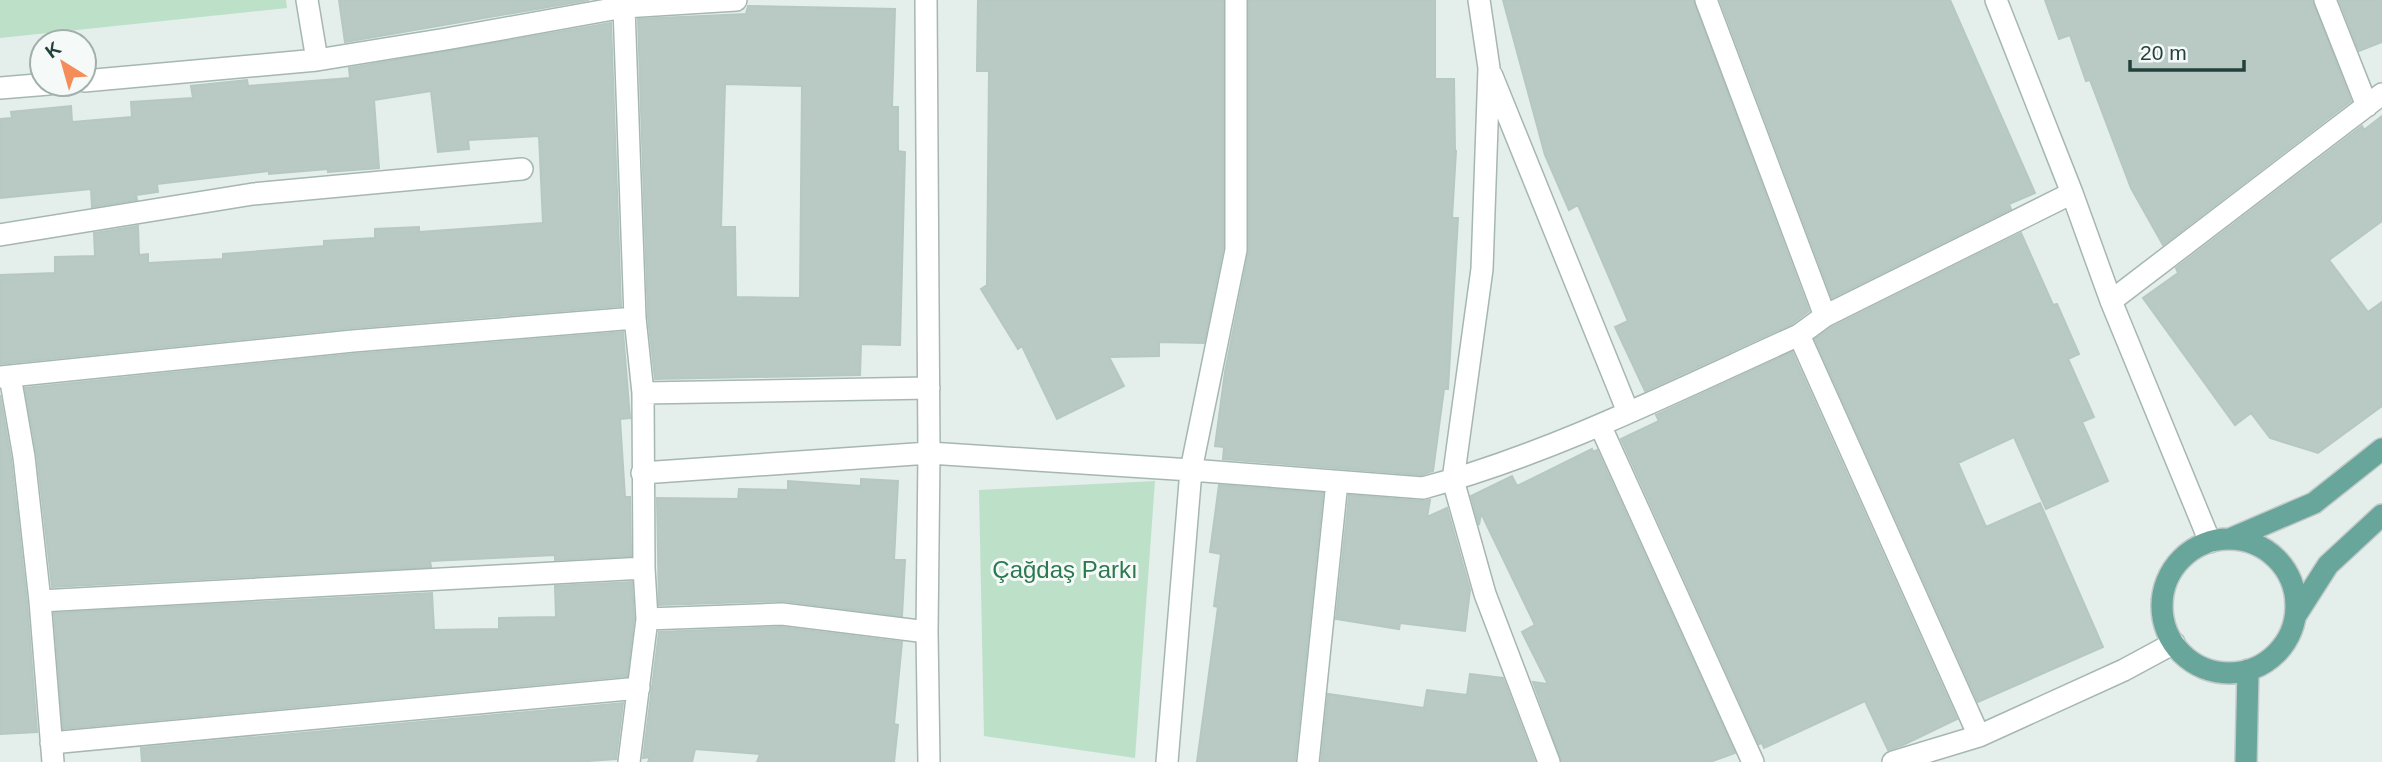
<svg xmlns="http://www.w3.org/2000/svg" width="2382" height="762" viewBox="0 0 2382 762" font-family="Helvetica,sans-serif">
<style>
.green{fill:#bde0c9}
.building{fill:#b9c9c4;stroke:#b6c8c2;stroke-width:2;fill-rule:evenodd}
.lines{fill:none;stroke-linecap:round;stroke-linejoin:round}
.minor-casing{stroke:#a6b7b3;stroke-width:24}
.major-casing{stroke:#c1cac8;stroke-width:24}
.minor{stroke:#fff;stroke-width:21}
.major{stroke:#68a59a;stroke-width:21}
.labels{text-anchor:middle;stroke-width:6;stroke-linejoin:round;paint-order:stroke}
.park-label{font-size:24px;fill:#2c7950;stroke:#f5faf8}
</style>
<rect width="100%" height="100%" fill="#e4eeeb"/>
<path class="green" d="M 0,0 L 286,0 L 287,8 L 0,38 Z
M 1155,481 L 1135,758 L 984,736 L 979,490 Z"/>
<path class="building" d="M 339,0 L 589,0 L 345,42 Z
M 978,0 L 1223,0 L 1223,249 L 1204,343 L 1159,342 L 1159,356 L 1109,357 L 1124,386 L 1057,419 L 1022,346 L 1018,349 L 981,289 L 987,285 L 989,71 L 977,71 Z
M 1249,0 L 1435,0 L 1435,79 L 1454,79 L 1455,151 L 1456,151 L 1452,218 L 1458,218 L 1448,389 L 1444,389 L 1433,471 L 1422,475 L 1223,459 L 1224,447 L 1215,446 L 1225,372 L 1249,250 Z
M 1503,0 L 1693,0 L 1809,311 L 1792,324 L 1645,391 L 1615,327 L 1628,321 L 1578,205 L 1569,210 L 1545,155 Z
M 1720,0 L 1950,0 L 2035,193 L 2009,204 L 2011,209 L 1832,298 Z
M 2045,0 L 2312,0 L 2351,101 L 2163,245 L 2131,188 L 2090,80 L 2086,81 L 2070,35 L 2059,39 Z
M 2339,0 L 2382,0 L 2382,42 L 2359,51 Z
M 748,6 L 895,9 L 892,107 L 898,107 L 898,151 L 905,152 L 900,345 L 861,344 L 860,375 L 655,379 L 648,317 L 638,19 L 746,14 ZM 725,84 L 802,86 L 800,298 L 736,297 L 735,227 L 721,227 Z
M 611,23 L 621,306 L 352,328 L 0,364 L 0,275 L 55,273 L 55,257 L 95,256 L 94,233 L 138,226 L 139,255 L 148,254 L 148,263 L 223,259 L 223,254 L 324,246 L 324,241 L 375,238 L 375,229 L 419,227 L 419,232 L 543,223 L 539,136 L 468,140 L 469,149 L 438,152 L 431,91 L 374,100 L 379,168 L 328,172 L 328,169 L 269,174 L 269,171 L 157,184 L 158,192 L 136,195 L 137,200 L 92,207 L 91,189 L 0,198 L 0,119 L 12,118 L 11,112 L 71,106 L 72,122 L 132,117 L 131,102 L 193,98 L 191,86 L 247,80 L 248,86 L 350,78 L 349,68 Z
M 2382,116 L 2382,221 L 2329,260 L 2368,312 L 2382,302 L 2382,406 L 2318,453 L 2270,438 L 2251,413 L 2235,425 L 2143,298 L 2178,273 L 2176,268 L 2362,126 L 2364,130 Z
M 2021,233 L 2053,305 L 2057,304 L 2079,354 L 2068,359 L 2094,417 L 2082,422 L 2108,481 L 2046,509 L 2014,437 L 1958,463 L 1986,527 L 2040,503 L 2103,647 L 1978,702 L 1815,339 L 1832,327 Z
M 623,332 L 630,418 L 620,419 L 625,497 L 630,497 L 631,556 L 555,560 L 555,555 L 430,561 L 431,567 L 52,587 L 37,456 L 25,388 L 354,354 Z
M 1792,352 L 1957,719 L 1903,745 L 1888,750 L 1865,701 L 1764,748 L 1762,743 L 1759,744 L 1621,439 L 1659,421 L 1656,415 Z
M 0,395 L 11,459 L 27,602 L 37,732 L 0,734 Z
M 1592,449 L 1593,452 L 1597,450 L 1735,753 L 1710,762 L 1562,762 L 1533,682 L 1548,684 L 1522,632 L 1535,625 L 1481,513 L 1479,525 L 1471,496 L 1512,476 L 1517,486 Z
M 861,479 L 898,481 L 894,560 L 905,560 L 902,616 L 783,601 L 659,605 L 657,498 L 738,499 L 739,489 L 788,490 L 788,481 L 861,486 Z
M 1219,485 L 1323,493 L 1295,762 L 1197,762 L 1218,607 L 1214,606 L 1221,554 L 1210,552 Z
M 1349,495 L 1422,501 L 1430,500 L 1427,517 L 1447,508 L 1470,590 L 1465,631 L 1400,623 L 1399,629 L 1336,619 Z
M 632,582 L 634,619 L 627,676 L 63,729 L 54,613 L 432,593 L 434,630 L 499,629 L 499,618 L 556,617 L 555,586 Z
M 781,627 L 902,642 L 894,724 L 898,725 L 894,762 L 757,762 L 760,754 L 695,749 L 692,762 L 648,762 L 650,757 L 643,758 L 659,632 Z
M 1470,674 L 1503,678 L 1535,762 L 1321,762 L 1328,694 L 1424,708 L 1427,690 L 1467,695 Z
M 623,703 L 616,759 L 574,762 L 142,762 L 141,748 Z"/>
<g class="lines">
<g class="minor-casing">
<path id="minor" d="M 307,0 L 317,60
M 926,0 L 929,453 L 927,632 L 929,762
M 1479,0 L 1489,68 L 1482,269 L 1453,480 L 1485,594 L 1549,762
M 1706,0 L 1825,316
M 1996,0 L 2072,193 L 2111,301 L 2210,542
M 2325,0 L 2367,106
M 624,7 L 635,318 L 643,393 L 644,568 L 647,619 L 629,762
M 1492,76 L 1628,412
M 84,81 L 317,60 L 446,39 L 624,7 L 736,0
M 0,88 L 49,84
M 0,235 L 253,194 L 522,169
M 2111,301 L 2382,94
M 1799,335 L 1979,736
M 10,376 L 24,457 L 40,601 L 53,762
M 0,377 L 353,341 L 635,318
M 643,393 L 929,388
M 1600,425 L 1753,762
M 642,473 L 929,453 L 1191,470 L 1423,488 C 1553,453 1677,390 1799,335 L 1825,316 L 2072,193
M 40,601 L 644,568
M 647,619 L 782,614 L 927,632
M 51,743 L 639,688
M 1167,762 L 1191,470 L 1236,250 L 1236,0
M 1308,762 L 1337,482
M 1893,762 L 1979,736 L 2124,670 L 2174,643"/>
</g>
<g class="major-casing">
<path id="major" d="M 2230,539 L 2314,503 L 2382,449
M2162 606a67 67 0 1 1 134 0a67 67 0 1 1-134 0Z
M 2296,615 L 2328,565 L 2382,515
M 2246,762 L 2248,670"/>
</g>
<use href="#minor" class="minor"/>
<use href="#major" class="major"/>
</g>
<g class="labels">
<g class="park-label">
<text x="1065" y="578">Çağdaş Parkı</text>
</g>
</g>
<g transform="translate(63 63) rotate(323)"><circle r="33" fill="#f5faf8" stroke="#a1b0ac" stroke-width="2"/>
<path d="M0-5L12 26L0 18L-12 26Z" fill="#f58d5b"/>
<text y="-10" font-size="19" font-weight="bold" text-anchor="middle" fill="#23413b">K</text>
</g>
<path d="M2130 60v10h114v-10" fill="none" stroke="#23413b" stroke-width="3.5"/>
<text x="2140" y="60" font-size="21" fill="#23413b" stroke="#f5faf8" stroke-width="5" paint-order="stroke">20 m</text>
</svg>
